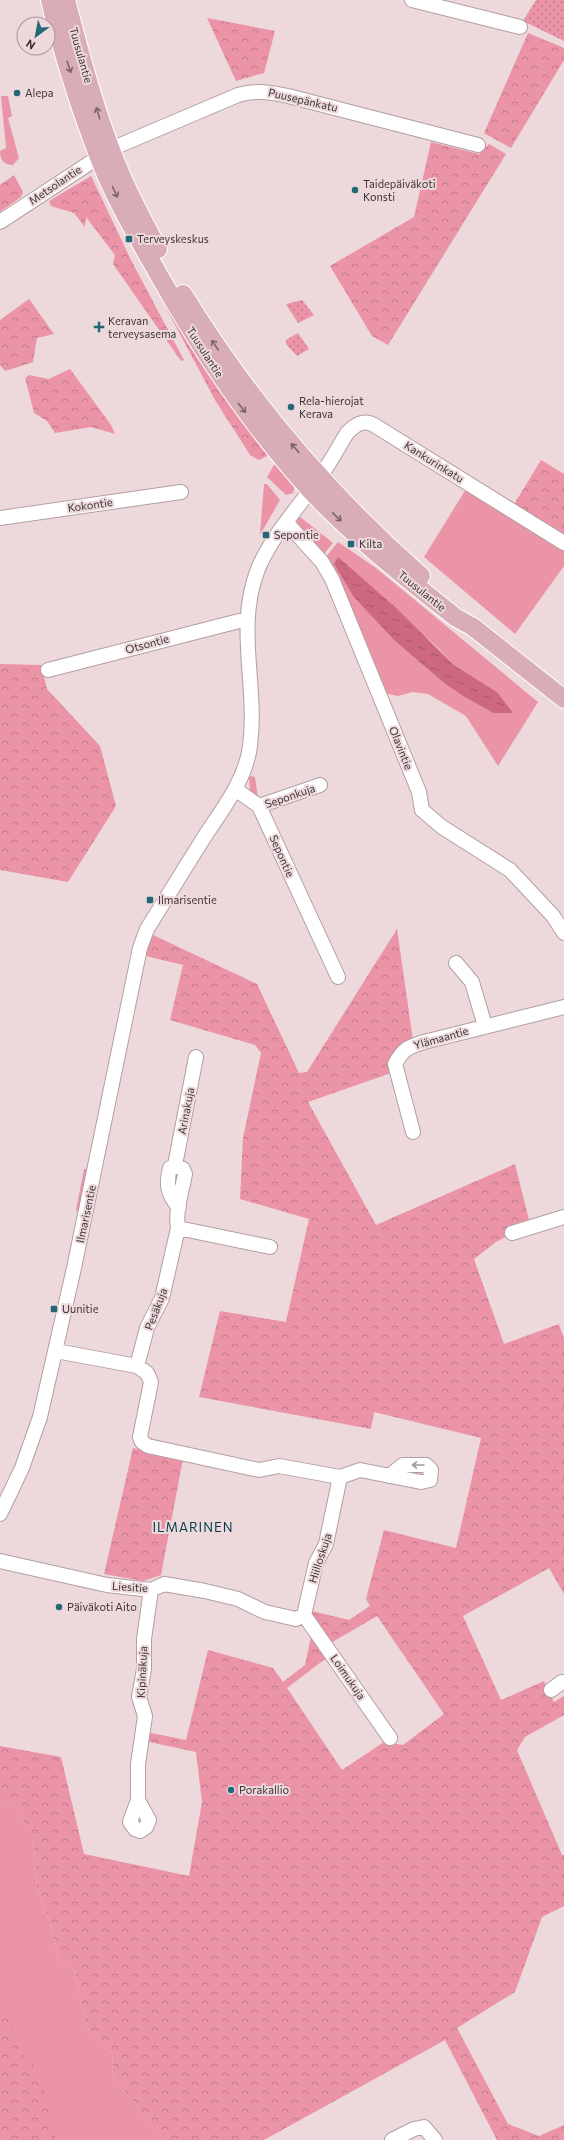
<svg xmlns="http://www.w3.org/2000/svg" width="564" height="2140" viewBox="0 0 564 2140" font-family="Commissioner,sans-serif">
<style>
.grass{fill:#eb93a7;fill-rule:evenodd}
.forest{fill:url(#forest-crowns)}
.park{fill:url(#park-dots)}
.water{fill:url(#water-ripples)}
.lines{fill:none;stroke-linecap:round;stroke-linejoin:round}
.minor-casing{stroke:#b39fa2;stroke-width:16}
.major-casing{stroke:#fff;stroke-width:20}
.minor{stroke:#fff;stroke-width:14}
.major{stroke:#d9adb8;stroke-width:18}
.oneway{stroke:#7b656b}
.oneway2{stroke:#9e9a9b}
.poi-dot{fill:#226877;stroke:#edd8dc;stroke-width:1.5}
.labels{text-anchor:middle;stroke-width:4;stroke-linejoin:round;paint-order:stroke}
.street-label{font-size:11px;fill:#3d3537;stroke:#edd8dc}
.poi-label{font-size:11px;fill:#3d3537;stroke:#edd8dc;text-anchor:start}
.quarter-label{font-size:13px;letter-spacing:1px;fill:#003d49;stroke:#edd8dc}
</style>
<defs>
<pattern id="forest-crowns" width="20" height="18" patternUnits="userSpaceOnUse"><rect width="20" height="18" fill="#eb93a7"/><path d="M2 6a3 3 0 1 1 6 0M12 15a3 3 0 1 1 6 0" fill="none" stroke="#c07989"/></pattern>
<pattern id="park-dots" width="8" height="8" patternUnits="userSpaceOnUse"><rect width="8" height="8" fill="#eb93a7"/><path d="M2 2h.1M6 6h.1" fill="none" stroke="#c07989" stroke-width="1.8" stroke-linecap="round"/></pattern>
<pattern id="water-ripples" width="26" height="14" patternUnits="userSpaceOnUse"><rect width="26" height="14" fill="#cd6882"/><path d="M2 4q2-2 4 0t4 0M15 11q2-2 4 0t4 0" fill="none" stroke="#a8566b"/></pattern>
</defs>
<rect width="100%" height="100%" fill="#edd8dc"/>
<path class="grass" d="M 1,96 L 8,96 L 12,116 L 8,118 L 19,158 L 13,165 C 4,165 0,160 0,151 L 6,148 Z
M 282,461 L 295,483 L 293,493 L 286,495 L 267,477 L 274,465 Z
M 264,484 L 267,484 L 280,500 L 260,535 Z
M 466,489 L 564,551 L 564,566 L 515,634 L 424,557 Z
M 299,516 L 333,543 L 323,555 L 296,523 Z
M 338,542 L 376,568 L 538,702 L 498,766 L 466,716 L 428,694 L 413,692 L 398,696 L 384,693 L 322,562 ZM 338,558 L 437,647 L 454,665 L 497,692 L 493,713 L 463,696 L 444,683 L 395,641 Z
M 252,776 L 255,777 L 258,798 L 250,792 L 249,777 Z
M 84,1169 L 89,1170 L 81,1212 L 76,1210 Z
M 0,1801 L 13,1805 L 33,1836 L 37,1887 L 51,1924 L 59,1960 L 75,1971 L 86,2026 L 113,2054 L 112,2076 L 164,2140 L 0,2140 Z"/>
<path class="forest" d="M 207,18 L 275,31 L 264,73 L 236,81 Z
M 528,33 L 564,48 L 564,60 L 511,148 L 484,133 Z
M 431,142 L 479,154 L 489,144 L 506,154 L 388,345 L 372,336 L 330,266 L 414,217 Z
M 14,175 L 23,192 L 21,197 L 0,212 L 0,185 Z
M 91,176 L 132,262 L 184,360 L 181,361 L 113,264 L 115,255 L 86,217 L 85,227 L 74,213 L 51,206 L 49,201 Z
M 138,255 L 270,450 L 267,456 L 259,460 L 250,455 L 215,400 Z
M 29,299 L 54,334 L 37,338 L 33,362 L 5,371 L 0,365 L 0,320 Z
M 70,369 L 111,425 L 115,434 L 91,427 L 55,433 L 47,421 L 34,413 L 25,378 L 29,375 L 49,379 Z
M 541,460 L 564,474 L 564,538 L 513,506 Z
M 0,664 L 41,665 L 47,689 L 100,746 L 116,806 L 68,882 L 0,870 Z
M 397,929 L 413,1040 L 394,1072 L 308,1102 L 376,1225 L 515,1164 L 530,1224 L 496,1242 L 474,1259 L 504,1344 L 559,1324 L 564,1339 L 564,1594 L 549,1568 L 463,1616 L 501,1700 L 544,1681 L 554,1702 L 564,1696 L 564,1715 L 525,1737 L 517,1750 L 562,1855 L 564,1855 L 564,1906 L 542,1917 L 515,1992 L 457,2028 L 508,2124 L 539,2136 L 564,2125 L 564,2140 L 497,2140 L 445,2040 L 264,2140 L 164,2140 L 112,2076 L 113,2054 L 86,2026 L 75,1971 L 59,1960 L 51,1924 L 37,1887 L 33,1836 L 13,1805 L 0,1801 L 0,1746 L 61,1757 L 84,1854 L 189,1876 L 202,1802 L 196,1752 L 145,1741 L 146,1732 L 186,1740 L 208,1650 L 273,1668 L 283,1682 L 305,1665 L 312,1632 L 329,1656 L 287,1688 L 342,1770 L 384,1742 L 403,1745 L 444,1714 L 377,1616 L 329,1644 L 308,1610 L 349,1620 L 370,1606 L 366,1599 L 384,1530 L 456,1548 L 481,1438 L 374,1412 L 371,1429 L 199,1397 L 220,1311 L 286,1322 L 309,1219 L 240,1199 L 243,1138 L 261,1053 L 255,1045 L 170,1020 L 183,965 L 146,956 L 151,934 L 257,984 L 299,1073 L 307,1072 Z
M 133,1448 L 183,1459 L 161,1575 L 143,1581 L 104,1574 Z
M 0,2004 L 25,2056 L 42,2074 L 52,2132 L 58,2140 L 0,2140 Z"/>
<path class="park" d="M 536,0 L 564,0 L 564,41 L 523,21 Z
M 302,300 L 314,315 L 298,323 L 286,304 Z
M 298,333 L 309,349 L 297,356 L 286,344 L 286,340 Z"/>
<path class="water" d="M 338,557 L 395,607 L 454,665 L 497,692 L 513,713 L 493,713 L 463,696 L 444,683 L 395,641 L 354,597 L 334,564 Z"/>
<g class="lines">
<g class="minor-casing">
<path id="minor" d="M 412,0 L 520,27
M 0,222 L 111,149 L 238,95 C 256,90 270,92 288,96 L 478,145
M 0,518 L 181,492
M 286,522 L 322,562 L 332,579 L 419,792 L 422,810 L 442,827 L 510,870 L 553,916 L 564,933
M 48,670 L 247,619
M 235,789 L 259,806 L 338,977
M 259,806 L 320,785
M 456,963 L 472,982 L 485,1026
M 413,1132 L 395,1064 C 403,1049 408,1047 424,1042 L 564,1007
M 175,1165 L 196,1057
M 178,1228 L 270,1247
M 512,1233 L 564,1217
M 56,1351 L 137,1366 L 147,1373 L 151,1382 L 140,1437 L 142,1442 L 148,1446 L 259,1470 L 279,1466 L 340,1477
M 137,1366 L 147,1328 L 162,1298 L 178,1228 C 175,1211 182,1191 185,1174 L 183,1169 L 175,1165 L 170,1168 C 166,1183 167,1195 179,1207
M 340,1477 L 360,1470 L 421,1482 L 430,1480 L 431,1470 L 426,1465 L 403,1465 L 389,1476
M 0,1514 L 22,1468 L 40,1417 L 74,1268 L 140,948 L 147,929 C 166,899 184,869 203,839 C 221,811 246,780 250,746 C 258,686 235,627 258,569 C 272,535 299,507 320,477 C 330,463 338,448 347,433 C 355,425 363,419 374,425 L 564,543
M 0,1561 L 107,1585 L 151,1590 L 164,1584 L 205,1591 L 238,1599 L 265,1612 L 296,1619 L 304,1615
M 304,1615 L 390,1738
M 304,1615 L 316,1563 L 326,1544 L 340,1477
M 551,1690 L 562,1682
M 138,1800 L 149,1820 L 146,1827 L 140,1831 L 135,1829 L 130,1822 L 138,1800 L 138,1764 L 145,1716 L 139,1697 L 144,1669 L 144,1639 L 151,1590
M 392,2140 L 414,2129 L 424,2127 L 435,2140"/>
</g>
<g class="major-casing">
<path id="major" d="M 50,0 C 62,52 79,105 98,155 C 114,198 138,238 160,277 C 203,353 251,425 310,490 C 354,537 405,577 455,617 L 473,627 L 564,699
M 66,0 C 81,57 96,115 119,170 C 130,197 144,223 158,249
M 183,294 C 248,400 329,495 421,576"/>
</g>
<use href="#minor" class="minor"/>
<use href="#major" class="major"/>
</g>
<defs><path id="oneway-shaft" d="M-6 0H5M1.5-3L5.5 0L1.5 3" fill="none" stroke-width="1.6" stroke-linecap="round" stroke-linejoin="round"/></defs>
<g class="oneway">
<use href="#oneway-shaft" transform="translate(69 67) rotate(72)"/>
<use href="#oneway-shaft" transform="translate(98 113) rotate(-107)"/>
<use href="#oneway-shaft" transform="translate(115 192) rotate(64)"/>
<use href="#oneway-shaft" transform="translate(215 345) rotate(-124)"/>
<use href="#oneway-shaft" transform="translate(242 408) rotate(52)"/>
<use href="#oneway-shaft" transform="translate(295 448) rotate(-130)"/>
<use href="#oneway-shaft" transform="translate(337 517) rotate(44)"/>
</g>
<use class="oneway2" href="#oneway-shaft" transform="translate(418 1465) rotate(-180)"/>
<g class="poi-dot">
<circle cx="17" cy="93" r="4"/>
<circle cx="355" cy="190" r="4"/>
<rect x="125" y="235" width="8" height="8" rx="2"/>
<path d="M97 321h4v4h4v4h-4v4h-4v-4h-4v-4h4z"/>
<circle cx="291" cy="407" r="4"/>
<rect x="262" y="531" width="8" height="8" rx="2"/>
<rect x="347" y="540" width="8" height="8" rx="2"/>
<rect x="146" y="896" width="8" height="8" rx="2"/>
<rect x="50" y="1305" width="8" height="8" rx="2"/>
<circle cx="59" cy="1607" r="4"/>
<circle cx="231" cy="1790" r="4"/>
</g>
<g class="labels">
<g class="street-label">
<text transform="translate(81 55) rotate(74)" y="4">Tuusulantie</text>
<text transform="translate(303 100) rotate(13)" y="4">Puusepänkatu</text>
<text transform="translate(55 185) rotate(-34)" y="4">Metsolantie</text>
<text transform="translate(205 352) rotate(57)" y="4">Tuusulantie</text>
<text transform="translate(434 462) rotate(32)" y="4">Kankurinkatu</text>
<text transform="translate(90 505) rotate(-8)" y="4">Kokontie</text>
<text transform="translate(422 591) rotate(39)" y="4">Tuusulantie</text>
<text transform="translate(147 644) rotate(-15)" y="4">Otsontie</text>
<text transform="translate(401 748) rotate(68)" y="4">Olavintie</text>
<text transform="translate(290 796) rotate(-19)" y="4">Seponkuja</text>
<text transform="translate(282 856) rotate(66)" y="4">Sepontie</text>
<text transform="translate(441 1038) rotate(-16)" y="4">Ylämaantie</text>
<text transform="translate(186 1111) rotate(-79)" y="4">Arinakuja</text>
<text transform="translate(86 1214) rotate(-78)" y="4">Ilmarisentie</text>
<text transform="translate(156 1309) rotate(-69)" y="4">Pesäkuja</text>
<text transform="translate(320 1558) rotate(-72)" y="4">Hiilloskuja</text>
<text transform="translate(130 1587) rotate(4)" y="4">Liesitie</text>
<text transform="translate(142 1672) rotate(-87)" y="4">Kipinäkuja</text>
<text transform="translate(348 1677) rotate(55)" y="4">Loimukuja</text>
</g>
<g class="poi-label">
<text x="25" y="97">Alepa</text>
<text x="363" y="188">Taidepäiväkoti<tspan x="363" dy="13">Konsti</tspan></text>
<text x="137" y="243">Terveyskeskus</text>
<text x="108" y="325">Keravan<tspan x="108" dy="13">terveysasema</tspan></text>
<text x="299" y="405">Rela-hierojat<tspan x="299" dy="13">Kerava</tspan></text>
<text x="274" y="539">Sepontie</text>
<text x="359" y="548">Kilta</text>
<text x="158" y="904">Ilmarisentie</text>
<text x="62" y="1313">Uunitie</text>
<text x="67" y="1611">Päiväkoti Aito</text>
<text x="239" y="1794">Porakallio</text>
</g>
<g class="quarter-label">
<text x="193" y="1532">ILMARINEN</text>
</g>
</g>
<g transform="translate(36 36) rotate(212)"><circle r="19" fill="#edd8dc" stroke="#a7979a"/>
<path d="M0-3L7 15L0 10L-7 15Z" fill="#226877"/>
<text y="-6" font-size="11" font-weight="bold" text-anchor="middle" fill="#3d3537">N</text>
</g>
</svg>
